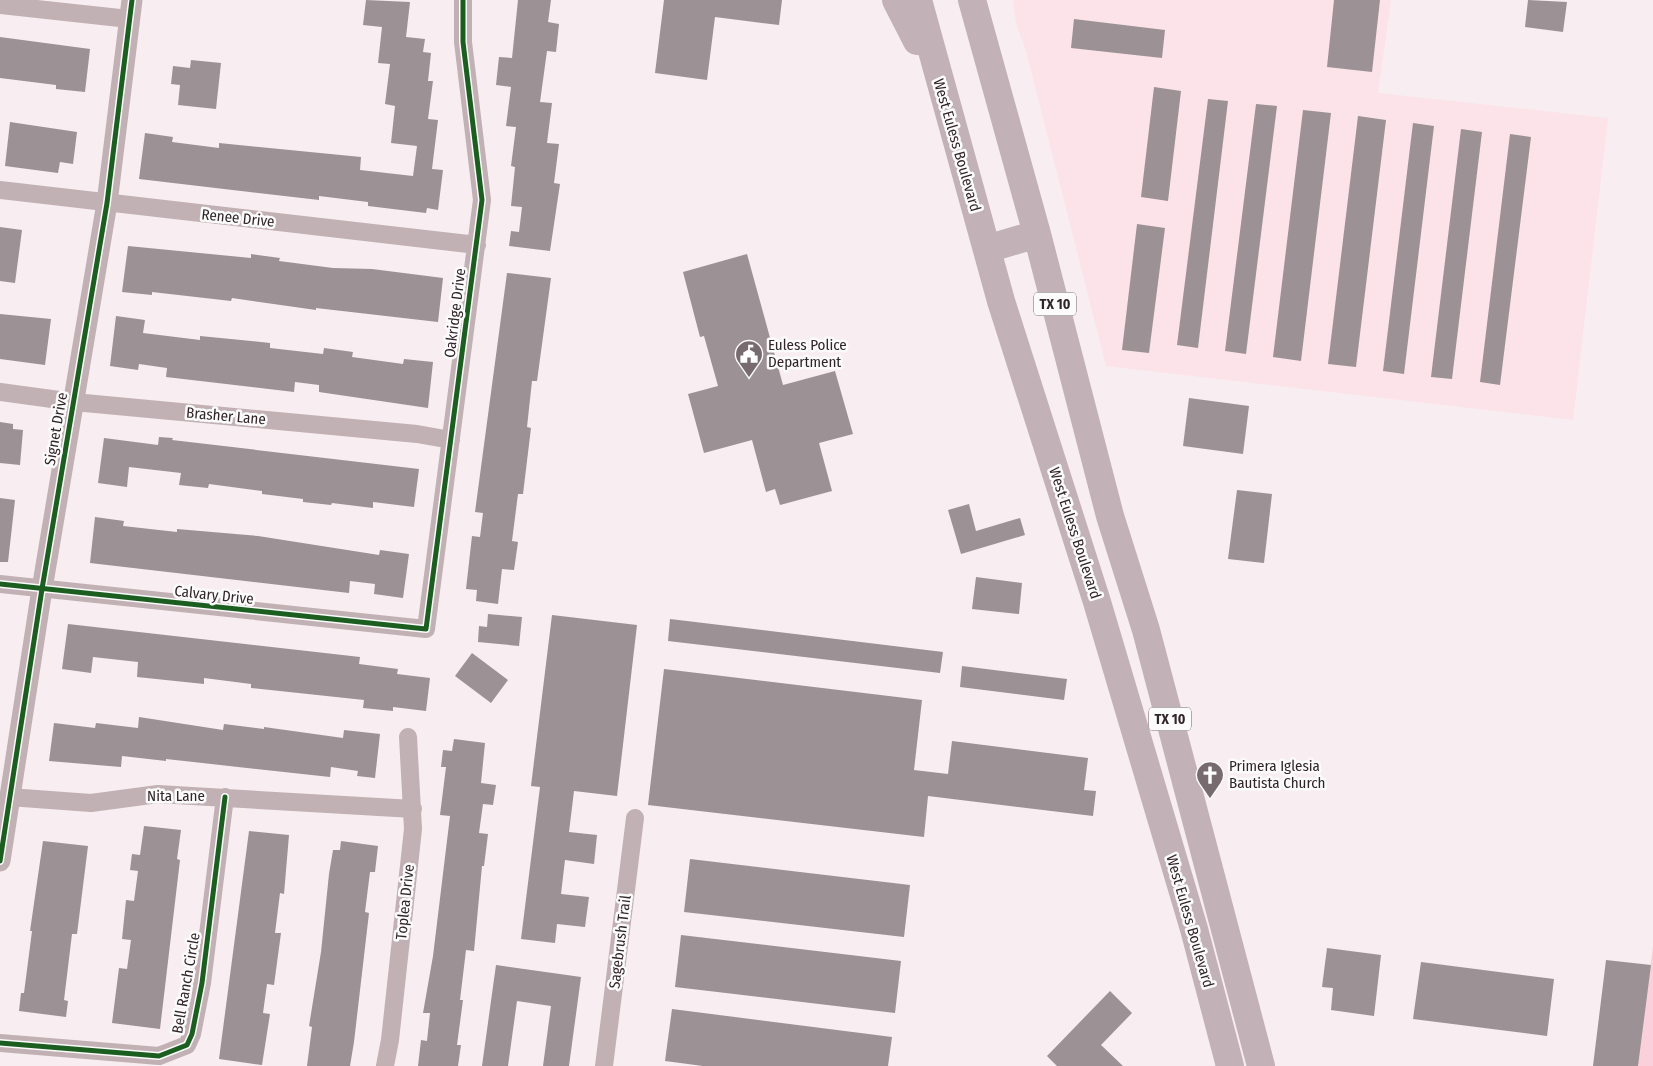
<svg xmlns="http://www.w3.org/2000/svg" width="1653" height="1066" viewBox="0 0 1653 1066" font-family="'Fira Sans Condensed',sans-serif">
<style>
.built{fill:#fbe3e9}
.green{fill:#fad0dd}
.building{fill:#9c9194}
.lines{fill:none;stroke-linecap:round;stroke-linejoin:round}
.minor{stroke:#c1b0b4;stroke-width:18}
.tertiary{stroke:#c1b0b4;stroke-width:21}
.primary{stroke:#c2b1b6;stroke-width:28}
.cycleway-casing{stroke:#fbfbfb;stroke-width:8}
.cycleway{stroke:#1b5e20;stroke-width:5}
.labels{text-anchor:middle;stroke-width:5;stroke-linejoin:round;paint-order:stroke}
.shield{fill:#fbfbfb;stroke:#6e6568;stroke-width:1}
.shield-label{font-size:14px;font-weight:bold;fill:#322529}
.street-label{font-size:15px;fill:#322529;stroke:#fbfbfb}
.poi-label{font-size:15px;fill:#322529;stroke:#fbfbfb;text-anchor:start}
</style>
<rect width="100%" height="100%" fill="#f8edf0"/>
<path class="built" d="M 1013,0 L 1391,0 L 1378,93 L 1608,118 L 1573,420 L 1106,366 L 1026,51 L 1016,23 Z"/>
<path class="green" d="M 1653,946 L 1653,1066 L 1637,1066 Z"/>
<path class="building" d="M 366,0 L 410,2 L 406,37 L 425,39 L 423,52 L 431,53 L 428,81 L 433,81 L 428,119 L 438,120 L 432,169 L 443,170 L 438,210 L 427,208 L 426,213 L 368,206 L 368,202 L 319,196 L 319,200 L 139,179 L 145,133 L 173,137 L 172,142 L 219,148 L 219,143 L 361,157 L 360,170 L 413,176 L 417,146 L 391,143 L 395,106 L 385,104 L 390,64 L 378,63 L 382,27 L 363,25 Z
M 518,0 L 551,0 L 548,22 L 559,24 L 556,52 L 547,51 L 540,102 L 552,103 L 547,143 L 559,144 L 554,183 L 560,184 L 550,251 L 509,246 L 511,231 L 519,232 L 522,207 L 511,206 L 515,167 L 511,166 L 516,127 L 506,126 L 511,87 L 496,85 L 499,57 L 512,58 Z
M 664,0 L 782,0 L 779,25 L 715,17 L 707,80 L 655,73 Z
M 1334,0 L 1380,0 L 1372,72 L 1327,67 Z
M 1528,0 L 1567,2 L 1563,32 L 1525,27 Z
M 1074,19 L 1165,30 L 1162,58 L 1071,48 Z
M 0,37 L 90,49 L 85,92 L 56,89 L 56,85 L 0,78 Z
M 191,60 L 221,63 L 216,109 L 178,105 L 180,85 L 171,84 L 173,66 L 190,68 Z
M 1154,87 L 1181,91 L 1168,201 L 1141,197 Z
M 1208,99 L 1228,101 L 1198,348 L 1177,345 Z
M 1256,104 L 1277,106 L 1246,354 L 1225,351 Z
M 1303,110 L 1331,113 L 1301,361 L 1273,357 Z
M 1358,116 L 1386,120 L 1356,367 L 1328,364 Z
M 10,122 L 77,132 L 73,164 L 60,162 L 58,173 L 5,166 Z
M 1413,123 L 1434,126 L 1404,374 L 1383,371 Z
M 1461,129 L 1482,132 L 1452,379 L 1431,377 Z
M 1510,134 L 1531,137 L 1500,385 L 1480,382 Z
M 1137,224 L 1165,228 L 1149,353 L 1122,350 Z
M 0,227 L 22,230 L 15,283 L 0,281 Z
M 128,246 L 251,258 L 251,254 L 280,258 L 279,261 L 333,268 L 372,269 L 443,278 L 438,322 L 316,308 L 316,310 L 232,298 L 231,301 L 152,292 L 152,295 L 122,292 Z
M 747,254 L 783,385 L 835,371 L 853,434 L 819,443 L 832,491 L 780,505 L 775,489 L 766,492 L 752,440 L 704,453 L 688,394 L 718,386 L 704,336 L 700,337 L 683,272 Z
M 507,273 L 551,278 L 537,381 L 532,381 L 527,427 L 531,428 L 523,494 L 518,494 L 512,541 L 518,542 L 514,570 L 502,569 L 498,604 L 476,601 L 477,590 L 466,589 L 472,536 L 480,537 L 483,513 L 475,512 Z
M 0,314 L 51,319 L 45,365 L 0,359 Z
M 116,316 L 145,320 L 143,333 L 200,340 L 200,336 L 241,340 L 270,343 L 270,348 L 323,354 L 324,348 L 353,352 L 352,357 L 403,364 L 404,359 L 433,362 L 428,408 L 319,392 L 319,385 L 295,382 L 294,392 L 166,377 L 167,368 L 139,364 L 138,370 L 110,366 Z
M 1189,398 L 1249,406 L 1243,454 L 1183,446 Z
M 0,422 L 13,424 L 13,429 L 23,430 L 20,465 L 0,463 Z
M 159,437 L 173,438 L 172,440 L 419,469 L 414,507 L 373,502 L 373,508 L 332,503 L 331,505 L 303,502 L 303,499 L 262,494 L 262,491 L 209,484 L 208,488 L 179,485 L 181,473 L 129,467 L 127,487 L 98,483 L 104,438 L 158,445 Z
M 1237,490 L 1272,494 L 1264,563 L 1228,559 Z
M 0,498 L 15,500 L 8,562 L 0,562 Z
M 969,504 L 976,531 L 1020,518 L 1025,535 L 961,554 L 948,510 Z
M 95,517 L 124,521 L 123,526 L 177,532 L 177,529 L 258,536 L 379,555 L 380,550 L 409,554 L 403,598 L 374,594 L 375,584 L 350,581 L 349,593 L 90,563 Z
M 976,577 L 1022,583 L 1019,614 L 972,609 Z
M 488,614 L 522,617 L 519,646 L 478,642 L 479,626 L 487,627 Z
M 552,615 L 637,625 L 617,796 L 574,791 L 569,832 L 597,835 L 594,864 L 565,860 L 561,894 L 589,897 L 585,927 L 557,924 L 555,943 L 521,939 L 540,787 L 531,786 Z
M 670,619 L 943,652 L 940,673 L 668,641 Z
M 68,624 L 360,657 L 359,664 L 398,669 L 397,674 L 430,678 L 426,711 L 393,707 L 393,711 L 363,708 L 364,700 L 251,688 L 251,684 L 204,678 L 204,684 L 137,677 L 138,662 L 93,657 L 91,673 L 62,669 Z
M 472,653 L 508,680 L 491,703 L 455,676 Z
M 962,666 L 1067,679 L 1064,700 L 960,687 Z
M 664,669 L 922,700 L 914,770 L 948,774 L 952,741 L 1088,758 L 1084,790 L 1096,791 L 1093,816 L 928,796 L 924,837 L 648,805 Z
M 139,717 L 223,730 L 224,724 L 264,729 L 264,727 L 343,738 L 344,730 L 380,734 L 375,778 L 357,776 L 358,771 L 331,767 L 330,777 L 166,759 L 166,761 L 122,756 L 121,767 L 49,761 L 54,723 L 95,728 L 96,723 L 138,728 Z
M 454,739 L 485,743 L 481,783 L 496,785 L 493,805 L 483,804 L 479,833 L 488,834 L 484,866 L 482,866 L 474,951 L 466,950 L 460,1000 L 463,1000 L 457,1045 L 461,1045 L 458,1066 L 418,1066 L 421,1040 L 427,1041 L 430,1013 L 423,1013 L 433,956 L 450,816 L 440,815 L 446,767 L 441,767 L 443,750 L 452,751 Z
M 144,826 L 181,830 L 177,859 L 180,860 L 160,1029 L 112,1023 L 119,968 L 127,969 L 131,940 L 122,939 L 126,900 L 134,901 L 138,871 L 130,870 L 132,854 L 140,855 Z
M 249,831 L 289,835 L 284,894 L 280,893 L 275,933 L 281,933 L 274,985 L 267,984 L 263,1013 L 270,1014 L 262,1065 L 219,1059 Z
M 43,841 L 88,846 L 77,934 L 72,934 L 64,1000 L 68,1001 L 66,1017 L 19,1011 L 21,993 L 24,993 L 32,931 L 30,931 Z
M 341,841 L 378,846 L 375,872 L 370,872 L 365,912 L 369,913 L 354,1042 L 350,1066 L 307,1066 L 312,1027 L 309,1026 L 321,952 L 329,874 L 333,850 L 340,850 Z
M 690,859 L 910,885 L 904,937 L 684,912 Z
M 681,935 L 901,961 L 895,1013 L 675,987 Z
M 1327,948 L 1381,955 L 1374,1016 L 1331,1010 L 1333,988 L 1322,987 Z
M 1606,960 L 1651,965 L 1638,1066 L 1593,1066 Z
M 1421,962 L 1554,979 L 1547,1036 L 1413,1019 Z
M 496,965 L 581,977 L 569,1066 L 543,1066 L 551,1006 L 517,1001 L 508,1066 L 482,1066 Z
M 1110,991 L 1132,1013 L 1101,1045 L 1123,1066 L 1057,1066 L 1047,1056 Z
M 672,1009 L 892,1037 L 888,1066 L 703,1066 L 665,1061 Z"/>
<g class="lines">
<path class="minor" d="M 0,5 L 129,19
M 0,190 L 477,245
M 0,392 L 74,402 L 417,434 L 451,440
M 0,584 L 426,629 L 482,200 L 463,42 L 463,0
M 9,797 L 91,803 L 158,794 L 413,809
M 0,1043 L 159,1056 L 187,1045 L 192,1034 L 202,983 L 225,797
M 385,1066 L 390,1040 L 413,829 L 408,737
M 604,1066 L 635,818"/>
<path class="tertiary" d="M 0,861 L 42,589 L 107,203 L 132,0"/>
<path class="primary" d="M 896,0 L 917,41
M 918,0 L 1001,301 L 1097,602 L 1194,929 L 1230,1066
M 972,0 L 1037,234 L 1110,516 L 1146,630 L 1261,1066
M 987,249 L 1037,234"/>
<g class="cycleway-casing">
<path id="cycleway" d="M 0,584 L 426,629 L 482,200 L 463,42 L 463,0
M 0,861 L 42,589 L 107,203 L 132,0
M 0,1043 L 159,1056 L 187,1045 L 192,1034 L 202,983 L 225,797"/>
</g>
<use href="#cycleway" class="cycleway"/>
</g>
<defs>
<g id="civic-pin" transform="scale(1.4375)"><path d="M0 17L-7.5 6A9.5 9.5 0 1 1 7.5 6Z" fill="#776b6f" stroke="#fbfbfb"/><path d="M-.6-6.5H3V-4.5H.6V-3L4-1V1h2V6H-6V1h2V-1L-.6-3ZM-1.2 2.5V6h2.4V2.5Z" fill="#fff"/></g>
<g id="church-pin" transform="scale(1.4375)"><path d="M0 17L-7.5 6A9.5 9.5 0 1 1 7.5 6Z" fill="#776b6f" stroke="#fbfbfb"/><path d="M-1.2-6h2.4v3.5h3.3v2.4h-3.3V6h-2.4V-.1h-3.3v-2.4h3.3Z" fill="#fff"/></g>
</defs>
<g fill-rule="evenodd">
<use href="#civic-pin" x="749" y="354"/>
<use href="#church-pin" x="1210" y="775"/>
</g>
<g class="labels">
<g class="shield">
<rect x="1034" y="292.5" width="42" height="23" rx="4"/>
<rect x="1149" y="707.5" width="42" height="23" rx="4"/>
</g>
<g class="shield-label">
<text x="1055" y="309">TX 10</text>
<text x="1170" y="724">TX 10</text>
</g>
<g class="street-label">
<text transform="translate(957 145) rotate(74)" y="5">West Euless Boulevard</text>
<text transform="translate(238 218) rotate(6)" y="5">Renee Drive</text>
<text transform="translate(455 313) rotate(-83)" y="5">Oakridge Drive</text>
<text transform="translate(226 416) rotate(5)" y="5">Brasher Lane</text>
<text transform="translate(56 429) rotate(-80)" y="5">Signet Drive</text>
<text transform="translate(1075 533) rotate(72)" y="5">West Euless Boulevard</text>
<text transform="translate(214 595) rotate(6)" y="5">Calvary Drive</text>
<text x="176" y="801">Nita Lane</text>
<text transform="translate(405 902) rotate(-84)" y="5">Toplea Drive</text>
<text transform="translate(1190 921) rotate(74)" y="5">West Euless Boulevard</text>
<text transform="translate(620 942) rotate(-83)" y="5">Sagebrush Trail</text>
<text transform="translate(186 983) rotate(-80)" y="5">Bell Ranch Circle</text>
</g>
<g class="poi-label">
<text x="768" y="350">Euless Police<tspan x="768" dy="17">Department</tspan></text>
<text x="1229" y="771">Primera Iglesia<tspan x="1229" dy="17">Bautista Church</tspan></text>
</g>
</g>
</svg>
